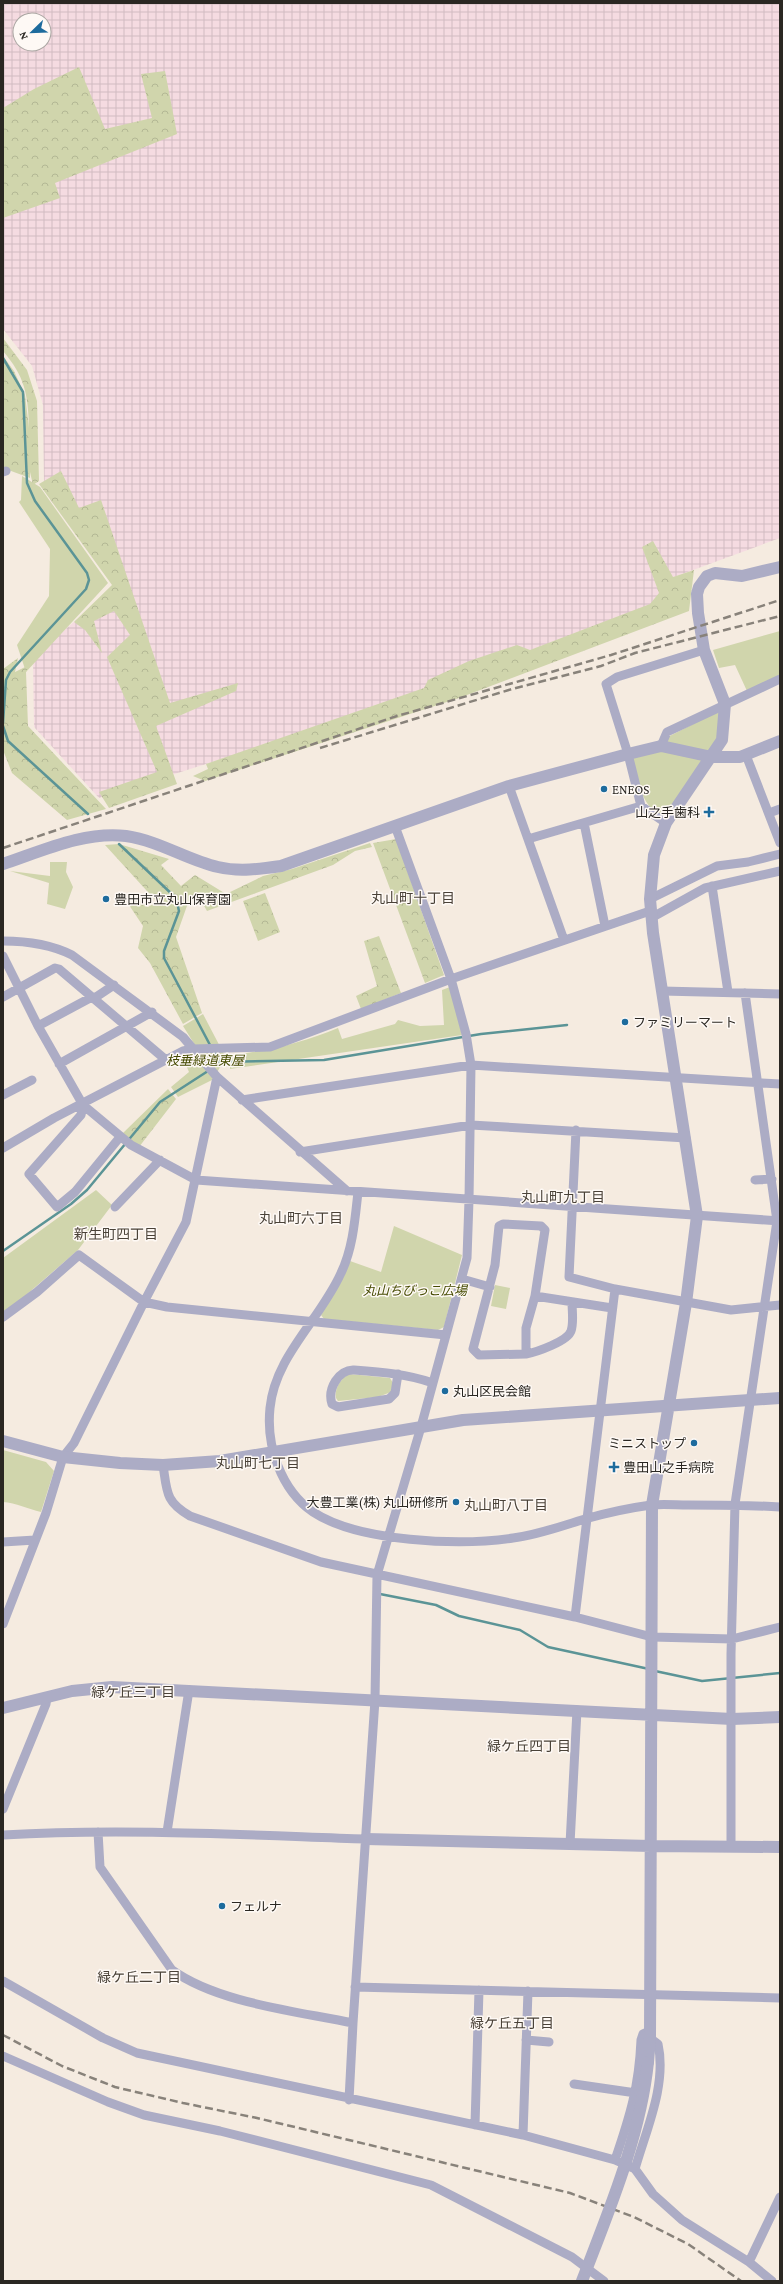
<svg xmlns="http://www.w3.org/2000/svg" width="783" height="2284" viewBox="0 0 783 2284" font-family="'Crimson Pro','Noto Sans JP',serif">
<style>
.industrial{fill:url(#industrial-grid);fill-rule:evenodd}
.green{fill:#d0d5ac}
.forest{fill:url(#forest-crowns)}
.lines{fill:none;stroke-linecap:round;stroke-linejoin:round}
.stream{stroke:#5b9496;stroke-width:2.5}
.minor{stroke:#acacc5;stroke-width:9}
.tertiary{stroke:#acacc5;stroke-width:12}
.rail{stroke:#88827a;stroke-width:2.5;stroke-dasharray:8 4;stroke-linecap:butt}
.tertiary-bridge{stroke:#acacc5;stroke-width:12}
.poi-dot{fill:#1d6b9d;stroke:#fef9f5;stroke-width:1.5}
.labels{text-anchor:middle;stroke-width:3;stroke-linejoin:round;paint-order:stroke}
.poi-label{font-size:13px;fill:#2a2722;stroke:#fef9f5;text-anchor:start}
.park-label{font-size:13px;font-style:italic;fill:#454a00;stroke:#fef9f5}
.neighbourhood-label{font-size:14px;fill:#4a4238;stroke:#fef9f5}
</style>
<defs>
<pattern id="industrial-grid" width="8" height="8" patternUnits="userSpaceOnUse"><rect width="8" height="8" fill="#f5dbe1"/><path d="M0 4h8M4 0v8" fill="none" stroke="#d2bcc1"/></pattern>
<pattern id="forest-crowns" width="20" height="18" patternUnits="userSpaceOnUse"><rect width="20" height="18" fill="#d0d5ac"/><path d="M2 6a3 3 0 1 1 6 0M12 15a3 3 0 1 1 6 0" fill="none" stroke="#b3b794"/></pattern>
</defs>
<rect width="100%" height="100%" fill="#f5ebe0"/>
<path class="industrial" d="M 3,3 L 780,3 L 780,538 L 674,577 L 681,613 L 99,798 L 34,727 L 33,657 L 116,586 L 79,530 L 51,501 L 44,483 L 43,405 L 32,366 L 3,329 ZM 20,20 L 44,20 L 44,44 L 20,44 Z"/>
<path class="green" d="M 22,476 L 40,487 L 108,583 L 26,672 L 17,645 L 49,596 L 50,549 L 19,502 L 21,500 Z
M 780,631 L 780,675 L 747,691 L 735,665 L 719,668 L 713,650 Z
M 721,710 L 719,738 L 665,817 C 640,808 638,779 632,755 Z
M 50,862 L 67,862 L 66,872 L 73,887 L 65,909 L 47,904 L 49,883 L 10,871 L 50,876 Z
M 450,987 L 462,1035 L 230,1069 L 230,1055 C 268,1051 302,1043 338,1028 L 342,1039 L 395,1024 L 398,1020 L 420,1026 L 444,1025 L 442,990 Z
M 203,1014 L 226,1058 L 212,1080 L 178,1097 L 171,1087 L 189,1072 L 183,1058 L 195,1045 L 183,1026 Z
M 96,1190 L 112,1205 L 78,1250 L 3,1315 L 3,1258 Z
M 394,1226 L 462,1255 L 444,1327 L 438,1330 L 324,1319 L 321,1315 L 350,1261 L 381,1272 Z
M 495,1285 L 510,1288 L 506,1309 L 491,1306 Z
M 349,1374 L 390,1378 L 393,1383 L 391,1392 L 378,1397 L 338,1401 L 336,1398 C 334,1389 341,1378 349,1374 Z
M 3,1450 L 46,1462 L 54,1471 L 41,1512 C 28,1509 16,1503 3,1502 Z"/>
<path class="forest" d="M 79,67 L 105,129 L 152,118 L 141,74 L 165,71 L 177,134 L 55,183 L 60,198 L 3,218 L 3,108 L 34,89 Z
M 3,338 L 27,370 L 37,401 L 39,481 L 33,485 L 30,472 L 30,478 L 3,468 L 3,356 L 14,371 L 25,395 L 29,428 C 28,394 25,377 3,351 Z
M 61,471 L 79,508 L 101,500 L 170,703 L 238,683 L 236,691 L 156,726 L 177,784 L 109,808 L 99,792 L 157,772 L 107,657 L 130,635 L 114,611 L 94,621 L 102,653 L 85,630 L 74,622 L 112,585 L 39,484 Z
M 653,541 L 673,577 L 694,570 L 689,611 L 459,698 L 205,781 L 193,776 L 208,769 L 206,764 L 424,688 L 428,680 L 469,661 L 517,645 L 530,650 L 650,604 L 659,593 L 642,547 Z
M 18,658 L 15,672 L 29,665 L 26,672 L 28,726 L 106,809 L 67,820 L 12,773 L 3,750 L 3,669 Z
M 396,839 L 444,975 L 425,983 L 373,843 Z
M 370,843 L 372,847 L 355,851 L 333,865 L 207,911 L 200,899 L 188,903 L 176,937 L 202,1013 L 183,1024 L 150,963 L 138,948 L 143,926 L 129,905 L 136,897 L 148,907 L 157,902 L 105,845 L 119,844 L 169,859 L 161,865 L 181,886 L 195,875 L 226,894 L 263,876 L 292,869 Z
M 265,893 L 280,932 L 258,941 L 243,901 Z
M 379,936 L 401,993 L 361,1009 L 356,996 L 377,986 L 364,941 Z
M 168,1089 L 176,1099 L 139,1147 L 122,1134 Z"/>
<g class="lines">
<path class="stream" d="M 3,358 L 23,392 L 27,483 L 35,501 L 87,573 L 89,580 L 86,589 L 10,672 L 6,680 L 3,723
M 3,726 L 8,741 L 88,814
M 119,844 L 176,898 L 179,911 L 164,951 L 164,958 L 219,1062
M 212,1068 L 219,1062 L 324,1060 L 481,1034 L 567,1025
M 3,1251 L 71,1204 L 87,1190 L 160,1102 L 208,1071
M 380,1594 L 436,1605 L 459,1616 L 520,1630 L 548,1647 L 649,1669
M 655,1671 L 702,1681 L 780,1673"/>
<path class="minor" d="M 3,472 L 6,471
M 661,746 L 667,732 L 780,679
M 746,755 L 780,843
M 509,786 L 564,940
M 769,813 L 780,809
M 584,823 L 605,926
M 666,823 L 641,806 L 628,754 L 606,684 L 617,677 L 704,650
M 528,839 L 641,806
M 712,886 L 728,992
M 650,899 L 717,866 L 748,862 L 780,854
M 651,918 L 705,888 L 780,871
M 3,941 C 27,941 50,944 72,955 L 183,1037 L 217,1077 L 347,1191
M 3,956 L 38,1026 L 83,1105 L 131,1145 L 196,1180 L 780,1221
M 662,991 L 780,994
M 3,997 L 55,968 L 59,969 L 166,1060
M 38,1026 L 92,997 L 96,997 L 114,985
M 59,1064 L 152,1012
M 3,1095 L 32,1080
M 242,1100 L 471,1065 L 780,1084
M 83,1105 L 81,1115 L 29,1174 L 57,1207 L 75,1192 L 120,1137
M 576,1130 L 569,1277 L 615,1289 L 731,1310 L 780,1305
M 3,1148 L 54,1118 L 183,1051 L 193,1049 L 270,1047 L 451,979 L 650,911
M 300,1152 L 471,1125 L 686,1138
M 755,1180 L 772,1179
M 358,1192 C 355,1219 353,1248 341,1273 C 320,1320 275,1356 270,1408 C 266,1446 281,1490 313,1512 C 358,1542 460,1546 513,1538 C 538,1535 561,1526 585,1519 C 606,1513 629,1508 651,1505 C 663,1504 676,1505 688,1505 C 719,1505 749,1505 780,1507
M 115,1207 L 160,1160
M 462,1279 L 490,1287
M 535,1296 L 526,1328 L 526,1354 L 479,1355 L 473,1349 L 495,1265 L 499,1226 L 503,1224 L 541,1226 L 545,1230 L 535,1296 L 612,1308
M 3,1317 L 37,1292 L 79,1255 L 144,1302 L 167,1307 L 446,1335
M 526,1354 C 537,1352 568,1341 571,1331 C 574,1323 572,1311 572,1302
M 398,1374 L 395,1393 L 389,1399 L 338,1407 L 332,1404 C 327,1389 339,1369 354,1370 C 382,1372 407,1374 433,1383
M 163,1465 C 167,1491 165,1502 190,1516 L 321,1562 L 575,1617 L 652,1637 L 732,1639 L 780,1627
M 3,1542 L 35,1540
M 575,1617 L 615,1289
M 3,1624 L 46,1513 L 63,1457 L 74,1443 L 144,1302 L 186,1222 L 217,1077
M 3,1809 L 46,1704 L 47,1697
M 98,1832 L 100,1867 L 172,1970 C 218,2003 296,2011 353,2023
M 167,1832 L 189,1690
M 3,1835 C 124,1828 245,1835 366,1839
M 570,1844 L 577,1710
M 731,1846 L 731,1654 L 735,1504 L 777,1221 L 745,993
M 3,1981 L 103,2038 L 137,2053 L 523,2135 L 615,2160 L 635,2169 L 653,2194 L 682,2220 L 749,2262 L 772,2281
M 355,1987 L 780,1998
M 526,2040 L 549,2042
M 3,2056 L 108,2102 L 144,2115 L 220,2131 L 431,2185 L 572,2257 L 604,2281
M 574,2084 L 636,2093
M 349,2100 L 353,2023 L 375,1700 L 377,1575 L 421,1427 L 467,1258 L 469,1200 L 471,1065 L 466,1034 L 451,979 L 395,826
M 475,2125 L 479,1990
M 523,2135 L 528,1991
M 615,2160 C 630,2116 639,2087 641,2040 L 643,2034 L 650,2031
M 635,2169 C 646,2130 667,2085 658,2044 L 650,2038
M 749,2262 L 780,2197"/>
<path class="tertiary" d="M 3,864 C 42,851 84,831 126,836 C 160,841 187,860 218,867 C 239,872 260,869 281,866 L 509,786 L 628,754 L 661,746 L 712,757 L 740,757 L 780,741
M 3,1441 L 63,1457 L 120,1463 L 163,1465 L 220,1461 L 463,1420 L 780,1398
M 3,1708 L 72,1691 L 112,1687 L 732,1719 L 780,1717
M 366,1839 L 651,1846 L 780,1847
M 648,2062 L 650,2038 L 652,1505 L 686,1303 L 697,1216 L 653,933 L 650,899 L 654,855 L 666,823 L 722,740 L 725,704 L 704,650 L 698,613 L 697,594 L 699,587 L 707,576 L 715,573 L 742,576 L 780,567"/>
<path class="rail" d="M 320,748 L 512,689 L 601,666 L 635,653 L 780,616
M 3,848 L 397,716 L 611,655 L 780,600
M 3,2035 L 62,2066 L 115,2087 L 183,2103 L 257,2118 L 570,2193 L 634,2217 L 688,2244 L 741,2281"/>
<path class="tertiary-bridge" d="M 582,2281 C 609,2210 640,2138 648,2062"/>
</g>
<g class="poi-dot">
<circle cx="604" cy="789" r="4"/>
<path d="M707 806h4v4h4v4h-4v4h-4v-4h-4v-4h4z"/>
<circle cx="106" cy="899" r="4"/>
<circle cx="625" cy="1022" r="4"/>
<circle cx="445" cy="1391" r="4"/>
<circle cx="694" cy="1443" r="4"/>
<path d="M612 1461h4v4h4v4h-4v4h-4v-4h-4v-4h4z"/>
<circle cx="456" cy="1502" r="4"/>
<circle cx="222" cy="1906" r="4"/>
</g>
<g class="labels">
<g class="poi-label">
<text x="612" y="794">ENEOS</text>
<text x="700" y="817" text-anchor="end">山之手歯科</text>
<text x="114" y="904">豊田市立丸山保育園</text>
<text x="633" y="1027">ファミリーマート</text>
<text x="453" y="1396">丸山区民会館</text>
<text x="686" y="1448" text-anchor="end">ミニストップ</text>
<text x="623" y="1472">豊田山之手病院</text>
<text x="448" y="1507" text-anchor="end">大豊工業(株) 丸山研修所</text>
<text x="230" y="1911">フェルナ</text>
</g>
<g class="park-label">
<text x="205" y="1065">枝垂緑道東屋</text>
<text x="415" y="1295">丸山ちびっこ広場</text>
</g>
<g class="neighbourhood-label">
<text x="413" y="903">丸山町十丁目</text>
<text x="563" y="1202">丸山町九丁目</text>
<text x="301" y="1223">丸山町六丁目</text>
<text x="116" y="1239">新生町四丁目</text>
<text x="258" y="1468">丸山町七丁目</text>
<text x="506" y="1510">丸山町八丁目</text>
<text x="133" y="1697">緑ケ丘三丁目</text>
<text x="529" y="1751">緑ケ丘四丁目</text>
<text x="139" y="1982">緑ケ丘二丁目</text>
<text x="512" y="2028">緑ケ丘五丁目</text>
</g>
</g>
<rect width="783" height="2284" fill="none" stroke="#2a2722" stroke-width="8"/>
<g transform="translate(32 32) rotate(247)"><circle r="19" fill="#fef9f5" stroke="#a9a5a1"/>
<path d="M0-3L7 15L0 10L-7 15Z" fill="#1d6b9d"/>
<text y="-6" font-size="11" font-weight="bold" text-anchor="middle" fill="#2a2722">N</text>
</g>
</svg>
